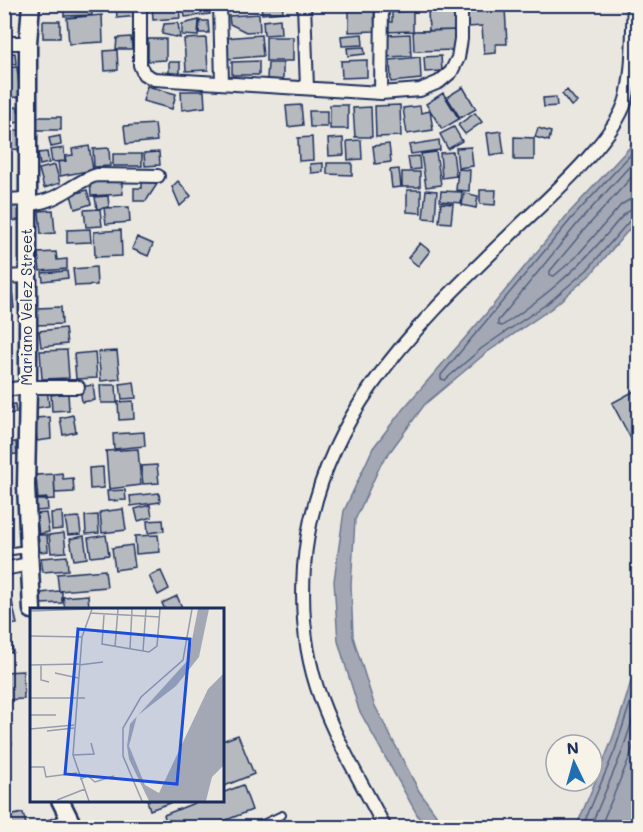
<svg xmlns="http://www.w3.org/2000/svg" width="643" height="832" viewBox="0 0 643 832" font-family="Mali,sans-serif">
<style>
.water{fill:#a3a8b4;stroke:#6d7892;stroke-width:1.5}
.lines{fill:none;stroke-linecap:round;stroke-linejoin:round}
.shore{stroke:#515f80;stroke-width:1.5}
.building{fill:#b6babf;stroke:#1b2f5e;stroke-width:1.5}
.lane-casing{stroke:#1b2f5e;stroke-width:10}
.street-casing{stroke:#1b2f5e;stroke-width:16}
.secondary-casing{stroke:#1b2f5e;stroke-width:21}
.lane{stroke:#f7f3e8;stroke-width:6}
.street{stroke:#f7f3e8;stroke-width:12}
.secondary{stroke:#f7f3e8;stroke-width:16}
.labels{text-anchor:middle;stroke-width:5;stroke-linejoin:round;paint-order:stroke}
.street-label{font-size:15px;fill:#1b2f5e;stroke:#f7f3e8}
.inset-road{fill:none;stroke:#979dac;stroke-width:1.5}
.view{fill:#1d4ed8;fill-opacity:0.15;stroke:#1d4ed8;stroke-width:3}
.inset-edge{fill:none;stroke:#1b2f5e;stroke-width:3}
</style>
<rect width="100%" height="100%" fill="#eae7e0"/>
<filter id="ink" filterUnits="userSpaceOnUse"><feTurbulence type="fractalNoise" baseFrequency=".0167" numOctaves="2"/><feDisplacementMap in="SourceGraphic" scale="12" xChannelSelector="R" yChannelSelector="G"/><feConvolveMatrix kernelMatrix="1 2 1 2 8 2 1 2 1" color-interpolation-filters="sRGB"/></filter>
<g filter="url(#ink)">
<path class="water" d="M 638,129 L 638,219 L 591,274 L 552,308 L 486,353 L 425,404 L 381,464 L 355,520 L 351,585 L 353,637 L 374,704 L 419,791 L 445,827 L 424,827 L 359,710 L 338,641 L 334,581 L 344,511 L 373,448 L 403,409 L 485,315 L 568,214 L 630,147 Z
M 638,653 L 638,827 L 576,827 C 600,771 625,714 638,653 Z"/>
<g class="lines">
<path class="shore" d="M 638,142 L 634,151 L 572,218 L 441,375 L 441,379 L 445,380 L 482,348 L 548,303 L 587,270 L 632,218 L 638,216
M 638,157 L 578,223 L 498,321 L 498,325 L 502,326 C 544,297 574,273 607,234 C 616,224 625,209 638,208
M 638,170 L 585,229 L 550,271 L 550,275 L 554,276 L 575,258 L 621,205 L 629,200 L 638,199
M 582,828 L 615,750 L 638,679
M 590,828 L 622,752 L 638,703
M 600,828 L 630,756 L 638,731"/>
</g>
<path class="building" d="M 64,4 L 91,4 L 92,15 L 64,16 Z
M 137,4 L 139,16 L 117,18 L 116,5 Z
M 152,4 L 179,4 L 180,18 L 153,20 Z
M 183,4 L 208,4 L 210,14 L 185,17 Z
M 261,4 L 282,4 L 283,12 L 262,14 Z
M 411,4 L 444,4 L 444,9 L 411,9 Z
M 374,8 L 375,31 L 349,32 L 349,9 Z
M 455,8 L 456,30 L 429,31 L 428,10 Z
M 505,8 L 507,44 L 496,44 L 496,53 L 484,54 L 482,26 L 468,27 L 467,10 Z
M 413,11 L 413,31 L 384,32 L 383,22 L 392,22 L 392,12 Z
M 259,14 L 260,31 L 246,32 L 230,24 L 229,16 Z
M 102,15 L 103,42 L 69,44 L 67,18 Z
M 280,19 L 281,34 L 264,35 L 263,21 Z
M 199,20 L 198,36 L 182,35 L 182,24 Z
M 43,21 L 60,21 L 60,38 L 43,38 Z
M 200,21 L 208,21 L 209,33 L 199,33 Z
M 178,23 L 180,38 L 162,34 L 164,24 Z
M 456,30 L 457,50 L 414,51 L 413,31 Z
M 362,34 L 363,45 L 342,46 L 341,36 Z
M 410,34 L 411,56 L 386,57 L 386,35 Z
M 261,35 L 263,56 L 227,59 L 225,38 Z
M 131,37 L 132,49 L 116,49 L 117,38 Z
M 266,37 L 293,37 L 293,61 L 266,61 Z
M 206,38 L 208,70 L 186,71 L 184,39 Z
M 148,39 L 166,39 L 166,60 L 148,61 Z
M 364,47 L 365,54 L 348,56 L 347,48 Z
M 117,50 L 118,70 L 105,71 L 104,51 Z
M 15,53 L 16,64 L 4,63 L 4,54 Z
M 441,56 L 442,71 L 425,72 L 424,57 Z
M 420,57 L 421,79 L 391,82 L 390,60 Z
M 367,60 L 367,77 L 342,78 L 341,61 Z
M 259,61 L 259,75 L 232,75 L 232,62 Z
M 169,62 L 180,62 L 180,74 L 169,74 Z
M 268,63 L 283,63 L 283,80 L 267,79 Z
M 17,67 L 20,97 L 4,98 L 4,68 Z
M 147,86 L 176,94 L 172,109 L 143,101 Z
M 463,87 L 476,109 L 460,118 L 447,97 Z
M 567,90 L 577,102 L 571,106 L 562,94 Z
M 181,91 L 204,91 L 205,107 L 182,110 Z
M 443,93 L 459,119 L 442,129 L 426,104 Z
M 556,97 L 557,106 L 544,107 L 543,98 Z
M 301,105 L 303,125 L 288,127 L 286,106 Z
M 330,105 L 348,105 L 348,129 L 330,129 Z
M 400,105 L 401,136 L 376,137 L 375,106 Z
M 420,106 L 421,113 L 430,111 L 433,130 L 407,134 L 403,108 Z
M 17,107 L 21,122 L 4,124 L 4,109 Z
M 371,107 L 372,137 L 355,137 L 353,108 Z
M 309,111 L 327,111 L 327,127 L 310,127 Z
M 475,113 L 482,122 L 465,134 L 458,125 Z
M 37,117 L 61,117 L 61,130 L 37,130 Z
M 155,124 L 157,141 L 126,144 L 124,126 Z
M 454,127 L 462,141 L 448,149 L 440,134 Z
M 538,128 L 551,132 L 549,141 L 535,137 Z
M 20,130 L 21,149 L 4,150 L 4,131 Z
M 501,131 L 504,153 L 490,155 L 487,133 Z
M 60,136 L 61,145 L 51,147 L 49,138 Z
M 312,137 L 313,160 L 299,161 L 298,138 Z
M 514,137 L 534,138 L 534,160 L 514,160 Z
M 343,138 L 344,155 L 329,156 L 328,139 Z
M 361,140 L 362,159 L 348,160 L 347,141 Z
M 439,140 L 440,150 L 411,154 L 409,145 Z
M 389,144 L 391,162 L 375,164 L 373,146 Z
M 89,146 L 93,170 L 60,176 L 58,162 L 66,161 L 65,156 L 73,155 L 72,149 Z
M 471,147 L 473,166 L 458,168 L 456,148 Z
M 64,148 L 65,161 L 52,162 L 50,150 Z
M 109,148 L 110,166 L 94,167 L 93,149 Z
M 47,152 L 49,163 L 40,165 L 38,153 Z
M 159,152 L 160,165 L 145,166 L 144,153 Z
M 436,152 L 441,185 L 426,187 L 421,154 Z
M 453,152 L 456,176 L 442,178 L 440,153 Z
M 113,154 L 142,154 L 142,166 L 113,166 Z
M 419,156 L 420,169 L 410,170 L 408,157 Z
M 323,163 L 323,172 L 311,173 L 310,164 Z
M 327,163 L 352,163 L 352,175 L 327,174 Z
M 55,165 L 60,183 L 44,188 L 39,169 Z
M 399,169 L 401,187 L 392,188 L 390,170 Z
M 458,169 L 470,170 L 469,191 L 456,190 Z
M 402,172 L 420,172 L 420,187 L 402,187 Z
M 121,176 L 123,194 L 91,196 L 90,179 Z
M 161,178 L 146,201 L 134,201 L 134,188 L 142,188 L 142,179 Z
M 178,181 L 191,196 L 180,206 L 172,187 Z
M 87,190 L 91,204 L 75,209 L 71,195 Z
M 407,190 L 421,190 L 421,213 L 407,212 Z
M 426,190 L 437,191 L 435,219 L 423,218 Z
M 480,190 L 496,190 L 495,205 L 480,204 Z
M 441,191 L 462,192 L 461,203 L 440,201 Z
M 464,193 L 478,196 L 476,208 L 462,205 Z
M 108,196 L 109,207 L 97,209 L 95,197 Z
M 21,203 L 22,220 L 5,221 L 4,204 Z
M 441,203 L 453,204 L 451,223 L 439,222 Z
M 129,207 L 130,222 L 106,224 L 104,208 Z
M 100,209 L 102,226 L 86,227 L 84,210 Z
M 53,210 L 55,233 L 41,234 L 39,211 Z
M 90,229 L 91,242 L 67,243 L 67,230 Z
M 121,230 L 122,256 L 95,257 L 94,232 Z
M 137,237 L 153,244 L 148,256 L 132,249 Z
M 420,243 L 430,251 L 418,266 L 408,258 Z
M 56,252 L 57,260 L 67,259 L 67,269 L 40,271 L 38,253 Z
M 96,267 L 97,285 L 75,286 L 73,269 Z
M 67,271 L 68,278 L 43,281 L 42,273 Z
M 4,279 L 11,279 L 14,308 L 4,309 Z
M 61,307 L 62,324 L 37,325 L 37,308 Z
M 65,328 L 67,344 L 41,347 L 39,331 Z
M 67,350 L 69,378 L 42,379 L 40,351 Z
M 117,351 L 120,379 L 101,381 L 98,352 Z
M 95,352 L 97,378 L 76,379 L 74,354 Z
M 134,382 L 136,398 L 122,399 L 120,384 Z
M 93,385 L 95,400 L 82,402 L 80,387 Z
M 100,385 L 116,385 L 117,403 L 101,403 Z
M 47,388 L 49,406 L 37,408 L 35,390 Z
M 638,389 L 638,452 L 612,403 Z
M 68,393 L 69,410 L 52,411 L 51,395 Z
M 133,401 L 134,419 L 119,420 L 118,402 Z
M 15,404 L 16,413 L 4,414 L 4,405 Z
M 73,415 L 76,432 L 63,435 L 60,418 Z
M 50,417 L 51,439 L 37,441 L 35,418 Z
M 144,432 L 145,446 L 114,449 L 113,434 Z
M 4,442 L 16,442 L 17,454 L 4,455 Z
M 138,449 L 141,485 L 109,489 L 106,451 Z
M 157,465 L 159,483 L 143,484 L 141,466 Z
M 103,467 L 104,488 L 90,489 L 89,468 Z
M 62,473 L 63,479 L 73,478 L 74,492 L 55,493 L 54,474 Z
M 54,474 L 55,499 L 38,500 L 36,475 Z
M 125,490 L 126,500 L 108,501 L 107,491 Z
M 159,493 L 160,502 L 131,506 L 130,496 Z
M 47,498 L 48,510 L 36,511 L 35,499 Z
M 150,505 L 152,517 L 138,521 L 135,509 Z
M 123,509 L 126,530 L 102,533 L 100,512 Z
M 62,512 L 63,529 L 52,530 L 51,513 Z
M 46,513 L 49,532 L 39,534 L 36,514 Z
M 98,515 L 99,533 L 86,534 L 85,516 Z
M 79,517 L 81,534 L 68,535 L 65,518 Z
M 163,520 L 164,531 L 148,533 L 147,521 Z
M 64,533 L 66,552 L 51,553 L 49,535 Z
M 38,535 L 47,535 L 48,551 L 40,552 Z
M 106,535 L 109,555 L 91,557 L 88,538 Z
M 158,535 L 160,552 L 136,554 L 135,536 Z
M 84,536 L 87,558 L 74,560 L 70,539 Z
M 132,545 L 135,567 L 115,570 L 112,548 Z
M 67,556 L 68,570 L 43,572 L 41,558 Z
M 105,570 L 107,587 L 59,591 L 57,574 Z
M 161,571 L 169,589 L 158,595 L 149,576 Z
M 7,580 L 17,624 L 4,626 L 4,581 Z
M 59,591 L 62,592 L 62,603 L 41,604 L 41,593 Z
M 88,595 L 89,607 L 65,610 L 63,597 Z
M 177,596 L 183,610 L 165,610 L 162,603 Z
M 9,629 L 13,652 L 4,653 L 4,630 Z
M 23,671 L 24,699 L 4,700 L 4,672 Z
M 6,713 L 12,744 L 4,745 L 4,714 Z
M 238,735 L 254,774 L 222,787 L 222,741 Z
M 243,785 L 252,810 L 206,828 L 168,828 L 164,815 L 202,800 L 222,800 L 222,793 Z
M 147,800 L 178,800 L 150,810 Z
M 23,813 L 27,828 L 4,828 L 4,817 Z"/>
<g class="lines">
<g class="lane-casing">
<path id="lane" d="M 4,552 L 28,549
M 254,828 L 282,815"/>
</g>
<g class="street-casing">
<path id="street" d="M 140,4 L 140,65 L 144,74 L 154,79 L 381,93 L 420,90 L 439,82 L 451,72 L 458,58 L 461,39 L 461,4
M 220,4 L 222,82
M 304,4 L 307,88
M 4,43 L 28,43
M 381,93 L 382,4
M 4,200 L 27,199
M 27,205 C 38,203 49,201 59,195 C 71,189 84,178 97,175 L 158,176
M 4,277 L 27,276
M 4,390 L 28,387 L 78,387
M 4,569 L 29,564
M 47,828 L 69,820
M 385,828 C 363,785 337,743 321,699 C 305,657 301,611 304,567 C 315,419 415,327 515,230 C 546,200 614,141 626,100 C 634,70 632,35 634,4"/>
</g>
<g class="secondary-casing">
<path id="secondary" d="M 31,4 L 28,43 L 28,387 L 26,486 L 32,610
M 60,800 L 74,828"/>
</g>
<use href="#lane" class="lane"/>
<use href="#street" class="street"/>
<use href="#secondary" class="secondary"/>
</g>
</g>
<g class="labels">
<g class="street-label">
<text transform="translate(27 307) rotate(-90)" y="5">Mariano Velez Street</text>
</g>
</g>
<g transform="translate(30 608)">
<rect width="194" height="194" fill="#eae7e0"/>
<path d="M 168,1 L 179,1 L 169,49 L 146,78 L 107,108 L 99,138 L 115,177 L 129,185 L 178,81 L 193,66 L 193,158 L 182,169 L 176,193 L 119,193 L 99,151 L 97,138 L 100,116 L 158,52 Z" fill="#a3a8b4"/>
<path class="inset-road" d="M 0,3 L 60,1M 60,5 L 130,9M 74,7 L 72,36 L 119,44 L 127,38 L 130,1M 0,28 L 52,29M 85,39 L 88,1M 100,41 L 102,1M 113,43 L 116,1M 11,56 L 11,72 L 19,74M 0,57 L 49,56M 49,57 L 73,54M 25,65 L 48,70M 0,90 L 55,90M 0,107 L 26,107M 0,121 L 44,117M 17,123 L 44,120M 43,147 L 64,146 L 61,135M 0,159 L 14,159 L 16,169 L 47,165M 50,171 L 58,168 L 65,174 L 84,168M 27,192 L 55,181M 59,193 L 43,147 L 52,29 L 62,1M 112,193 L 93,148 L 93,120 L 111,89 L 153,52 L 162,1"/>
<path class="view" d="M 48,21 L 160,31 L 147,176 L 35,166 Z"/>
<rect width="194" height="194" class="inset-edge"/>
</g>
<rect width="643" height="832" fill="none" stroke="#f7f3e8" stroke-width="24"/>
<rect x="12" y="12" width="619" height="808" fill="none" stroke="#1b2f5e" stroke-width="2" filter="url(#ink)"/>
<g transform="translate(574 763) rotate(355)"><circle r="28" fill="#f7f3e8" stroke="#9fa5b1" stroke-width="1.5"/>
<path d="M0-4.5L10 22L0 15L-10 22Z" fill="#1f6fb2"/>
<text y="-9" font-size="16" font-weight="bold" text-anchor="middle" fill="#1b2f5e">N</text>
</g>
</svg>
